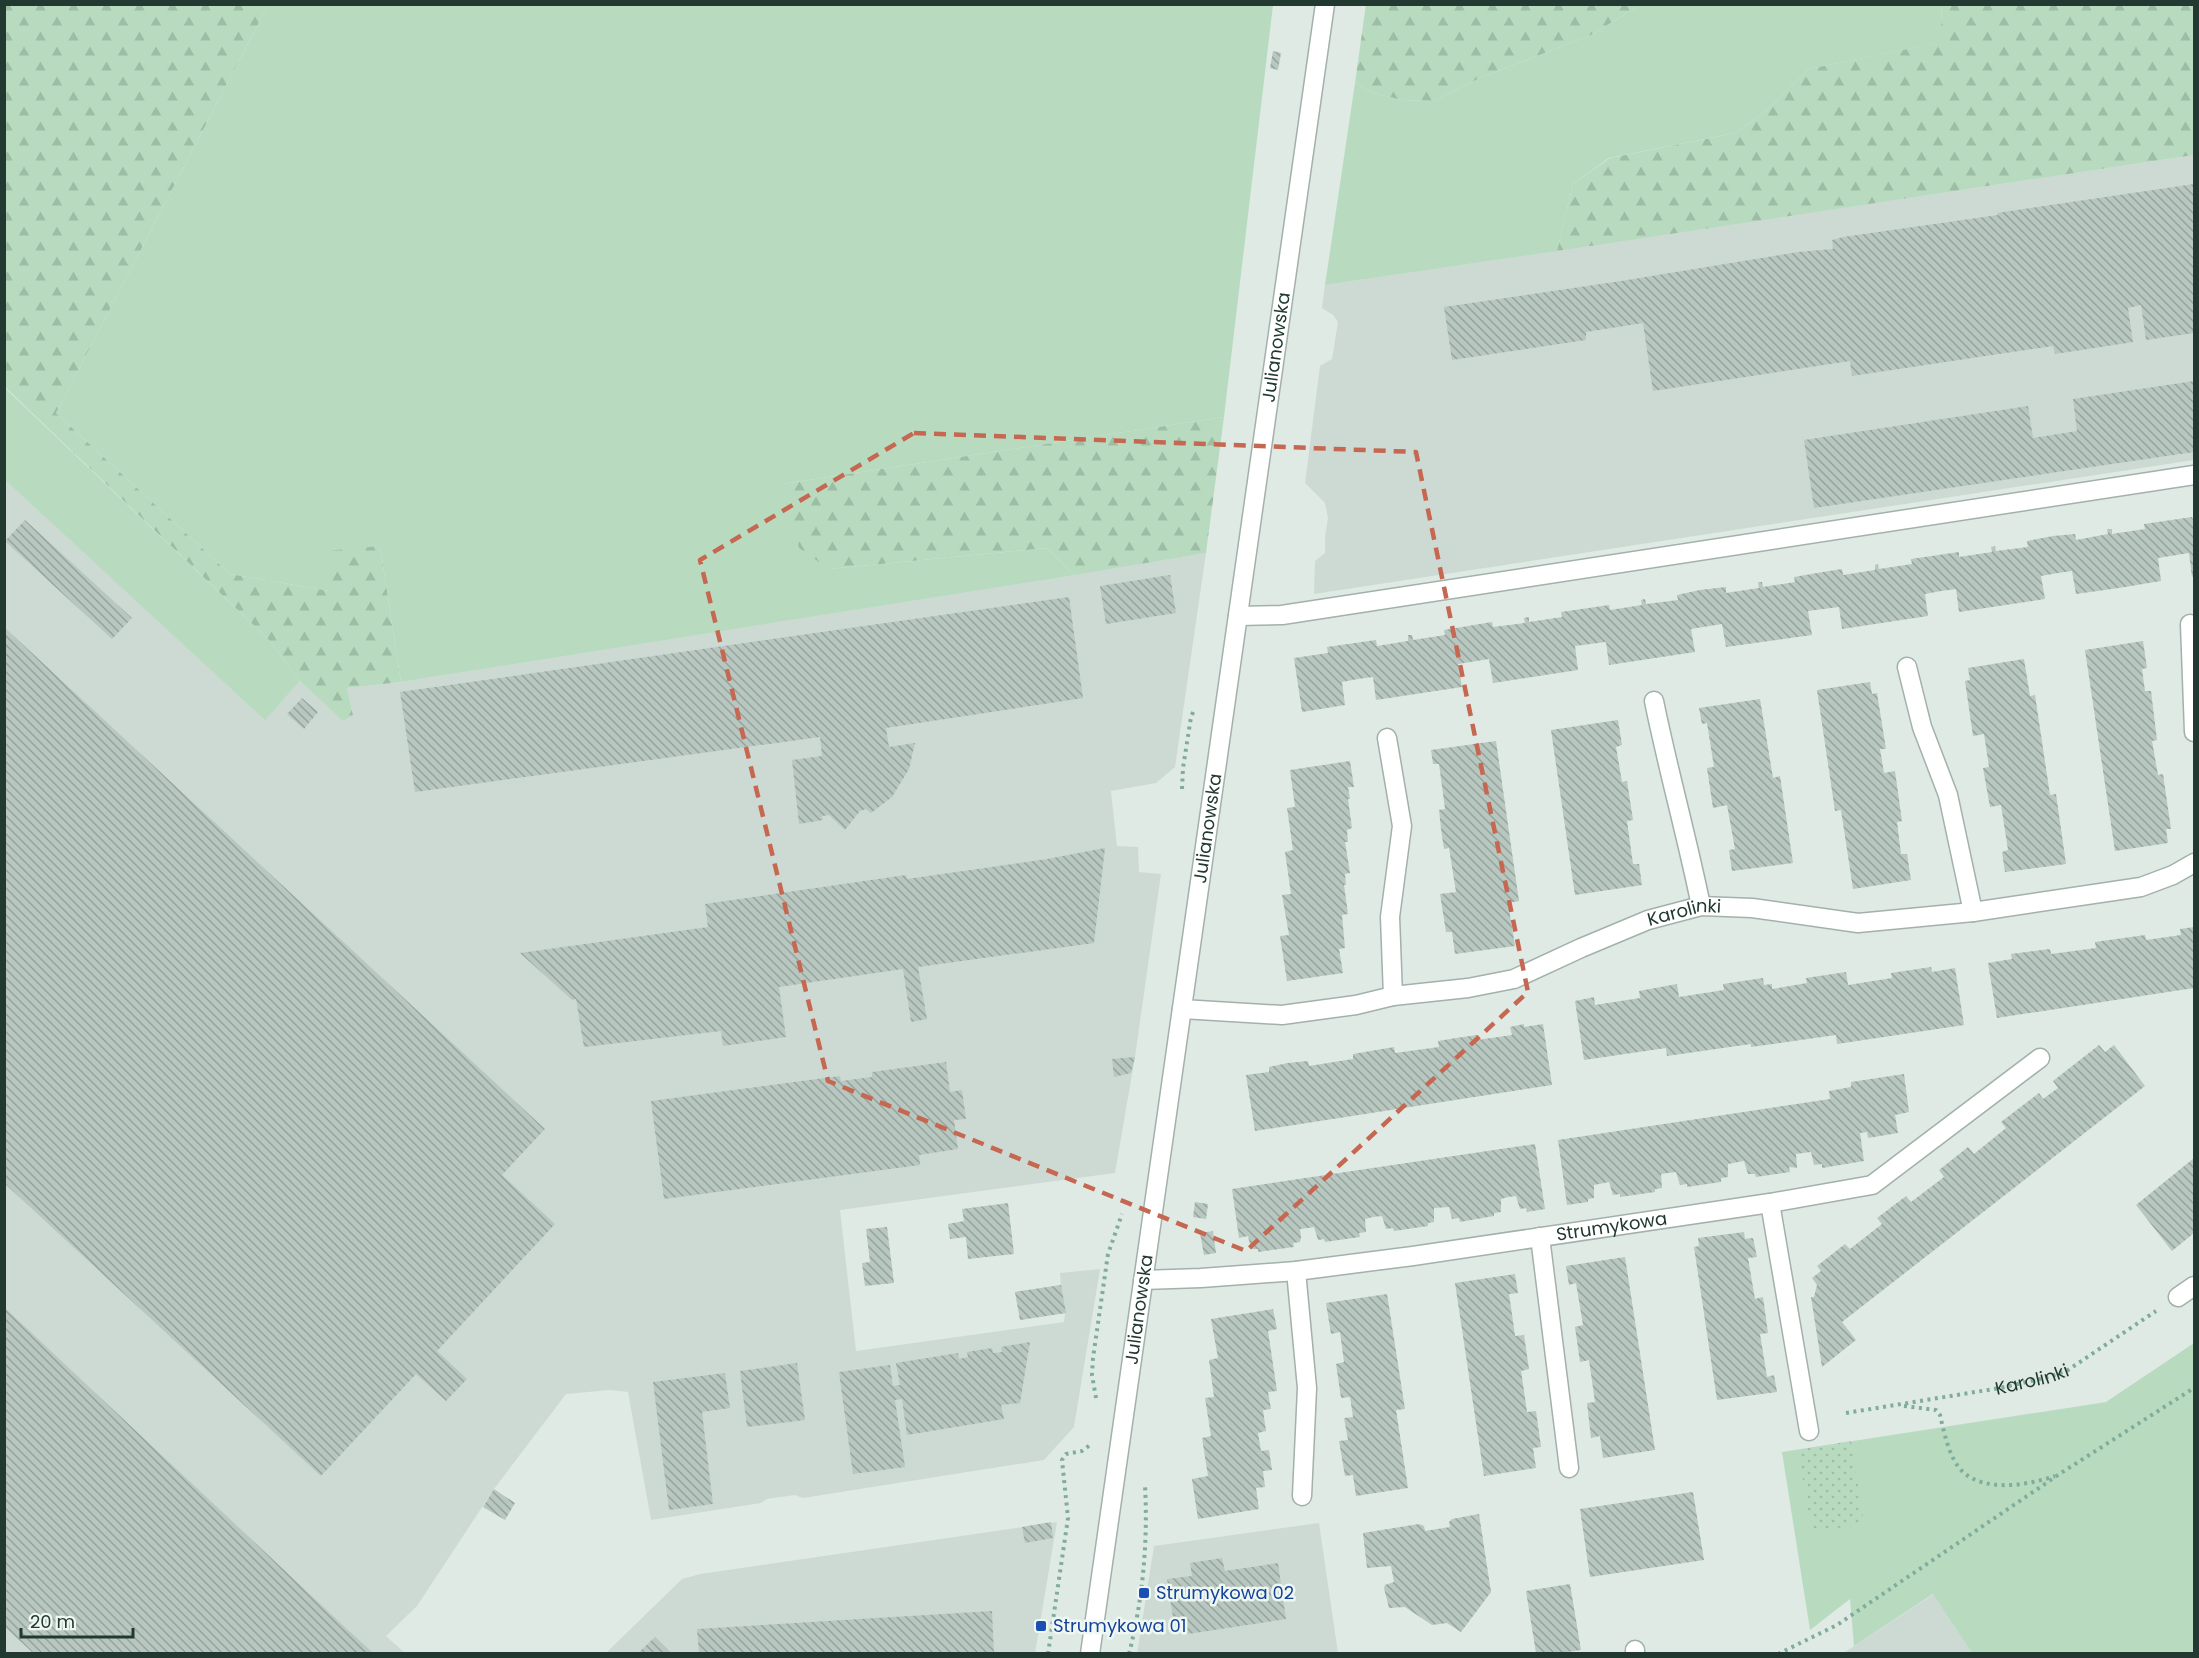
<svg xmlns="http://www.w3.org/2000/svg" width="2199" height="1658" viewBox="0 0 2199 1658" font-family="Poppins,sans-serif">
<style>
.built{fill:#cddad3}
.grass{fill:#b8dbbf}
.forest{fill:url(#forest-firs)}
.park{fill:url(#park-dots)}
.building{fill:url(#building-back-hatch)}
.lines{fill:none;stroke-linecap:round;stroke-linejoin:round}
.service-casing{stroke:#a2b1ab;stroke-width:21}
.minor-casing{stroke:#a2b1ab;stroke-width:21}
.path{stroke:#80ad9b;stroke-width:4;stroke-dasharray:3 4.5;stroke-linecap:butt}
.service{stroke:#fff;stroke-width:18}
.minor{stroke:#fff;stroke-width:18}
.marked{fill:none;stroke:#c56751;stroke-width:4.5;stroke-dasharray:12 8;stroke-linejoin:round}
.transit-dot{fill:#1a4fb4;stroke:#eff7f2;stroke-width:2}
.labels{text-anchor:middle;stroke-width:5;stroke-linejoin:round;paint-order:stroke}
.street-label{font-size:18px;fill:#213931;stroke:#eff7f2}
.transit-label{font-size:18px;fill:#164399;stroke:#eff7f2;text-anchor:start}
</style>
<defs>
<pattern id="forest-firs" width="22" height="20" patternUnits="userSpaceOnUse" patternTransform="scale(1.5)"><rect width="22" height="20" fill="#b8dbbf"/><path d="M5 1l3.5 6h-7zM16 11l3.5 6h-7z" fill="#9ebda5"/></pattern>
<pattern id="park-dots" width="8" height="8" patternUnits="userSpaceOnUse" patternTransform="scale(1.5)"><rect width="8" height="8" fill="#b8dbbf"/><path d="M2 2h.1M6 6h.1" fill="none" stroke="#9ebda5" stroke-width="1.8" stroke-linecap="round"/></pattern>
<pattern id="building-back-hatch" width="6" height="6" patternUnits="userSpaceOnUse" patternTransform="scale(1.5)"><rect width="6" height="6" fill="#b8c7c0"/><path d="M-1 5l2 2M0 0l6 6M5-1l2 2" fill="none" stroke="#95a39d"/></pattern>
</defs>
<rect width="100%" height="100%" fill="#dfeae4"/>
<path class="built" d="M 2194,155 L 2194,460 L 1314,594 L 1315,561 L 1325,553 L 1325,537 L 1328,518 L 1325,503 L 1305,483 L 1320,366 L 1332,359 L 1338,322 L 1333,315 L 1322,308 L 1325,285 Z
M 4,479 L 265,719 L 300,681 L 343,720 L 353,715 L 347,688 L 401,682 L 1206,553 L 1175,767 L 1156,783 L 1111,791 L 1117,846 L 1138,847 L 1139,872 L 1161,874 L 1135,1057 L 1115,1173 L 840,1210 L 856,1351 L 1064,1322 L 1065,1313 L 1020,1320 L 1015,1292 L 1061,1285 L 1060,1273 L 1100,1269 L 1074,1427 L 1044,1460 L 803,1498 L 795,1495 L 767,1499 L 761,1503 L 651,1520 L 628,1392 L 610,1390 L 566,1394 L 494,1489 L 417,1606 L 386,1636 L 405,1653 L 5,1653 Z
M 1057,1522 L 1035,1653 L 605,1654 L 682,1579 L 700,1574 Z
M 1319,1523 L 1338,1653 L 1137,1654 L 1154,1546 Z
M 1934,1594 L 1972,1653 L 1842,1654 Z"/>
<path class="grass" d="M 268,5 L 1273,5 L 1224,417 L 782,484 L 829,569 L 1047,548 L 1074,575 L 401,682 L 380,546 L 330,591 L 230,574 L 56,413 Z
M 1640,5 L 1941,5 L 1942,22 L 1938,43 L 1809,69 L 1766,111 L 1735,133 L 1609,158 L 1573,184 L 1557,251 L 1325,285 L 1355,83 L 1373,93 L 1402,100 L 1433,101 L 1480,78 L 1591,35 Z
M 4,387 L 269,640 L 300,681 L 265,720 L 5,480 Z
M 2194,1343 L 2194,1653 L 1972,1653 L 1933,1594 L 1854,1646 L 1850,1599 L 1810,1630 L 1782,1452 L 2106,1402 Z"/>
<path class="forest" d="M 1366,4 L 1640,4 L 1640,5 L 1591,35 L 1480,78 L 1433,101 L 1402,100 L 1373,93 L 1355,83 Z
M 4,5 L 268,5 L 56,413 L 230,574 L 330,591 L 325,551 L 380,546 L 401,682 L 347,688 L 353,715 L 343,721 L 300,681 L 269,640 L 5,387 Z
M 1941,5 L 2194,5 L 2194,155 L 1557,251 L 1573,184 L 1610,158 L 1735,133 L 1766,111 L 1809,69 L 1937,43 L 1942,22 Z
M 1224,417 L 1206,553 L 1074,575 L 1047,548 L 829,569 L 799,548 L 782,484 Z"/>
<path class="park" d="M 1851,1441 L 1864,1524 L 1812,1532 L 1798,1450 Z"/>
<path class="building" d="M 1273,51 L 1281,53 L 1278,70 L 1270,68 Z
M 2194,184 L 2194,333 L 2146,340 L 2141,305 L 2128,308 L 2133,342 L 2127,343 L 2055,354 L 2053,346 L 1852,376 L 1850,361 L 1653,391 L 1643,323 L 1586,332 L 1586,340 L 1452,360 L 1444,307 L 1621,281 L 1798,252 L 1833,249 L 1832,240 L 1843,237 L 1998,215 L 1997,213 Z
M 2194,381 L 2194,452 L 1814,508 L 1804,440 L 2028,406 L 2033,438 L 2077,431 L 2073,399 Z
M 2192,517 L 2194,522 L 2194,576 L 2192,577 L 2189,553 L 2158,558 L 2161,581 L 2119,588 L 2076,594 L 2072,571 L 2058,573 L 2041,576 L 2045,599 L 1959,612 L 1956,589 L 1941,591 L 1925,594 L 1928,616 L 1842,629 L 1839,607 L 1808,611 L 1812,635 L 1726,647 L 1722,624 L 1691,629 L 1695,652 L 1609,665 L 1606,642 L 1575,646 L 1578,670 L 1493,683 L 1489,659 L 1458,664 L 1462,687 L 1376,700 L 1373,677 L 1358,679 L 1342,682 L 1345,705 L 1302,712 L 1294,658 L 1328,653 L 1327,647 L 1376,640 L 1377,646 L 1408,641 L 1408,635 L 1412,635 L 1413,640 L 1445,635 L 1444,630 L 1492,622 L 1493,627 L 1525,623 L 1524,618 L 1529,617 L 1529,622 L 1562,617 L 1561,612 L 1609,605 L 1610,610 L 1642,605 L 1641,600 L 1645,599 L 1646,604 L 1678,600 L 1677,595 L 1700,590 L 1726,587 L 1726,593 L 1759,588 L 1758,582 L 1762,582 L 1763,587 L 1795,582 L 1794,577 L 1817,573 L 1842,569 L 1843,575 L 1875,570 L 1875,565 L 1878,564 L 1879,569 L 1912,564 L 1911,559 L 1959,552 L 1959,557 L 1992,552 L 1991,547 L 1995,546 L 1996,551 L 2028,547 L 2027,541 L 2053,536 L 2075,534 L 2076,540 L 2108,534 L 2107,529 L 2112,529 L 2112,534 L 2145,529 L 2144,524 Z
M 25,520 L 132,618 L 112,639 L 5,541 Z
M 1170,575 L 1176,613 L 1106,624 L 1100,586 Z
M 1069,597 L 1083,698 L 886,728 L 889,747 L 915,743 L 909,769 L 892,797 L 871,813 L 866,809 L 860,811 L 845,830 L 829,815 L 822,816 L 823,820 L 799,824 L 792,760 L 822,756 L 820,737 L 415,792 L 400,692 Z
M 4,627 L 545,1129 L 502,1175 L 555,1224 L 437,1351 L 467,1379 L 446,1401 L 416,1374 L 321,1476 L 4,1183 Z
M 2143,641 L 2147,668 L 2142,669 L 2145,691 L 2151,691 L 2157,740 L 2152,741 L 2158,775 L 2163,774 L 2171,829 L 2166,829 L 2168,843 L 2115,851 L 2085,650 Z
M 2024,659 L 2030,696 L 2035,695 L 2050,795 L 2056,794 L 2066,864 L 2005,872 L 2002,852 L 2008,850 L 2001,805 L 1990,807 L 1983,768 L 1989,767 L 1984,734 L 1973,736 L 1965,681 L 1970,680 L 1968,668 Z
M 1870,682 L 1872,694 L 1877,693 L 1886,749 L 1880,749 L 1884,773 L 1895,771 L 1902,821 L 1897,822 L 1901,854 L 1907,854 L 1911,880 L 1853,889 L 1841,810 L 1835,811 L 1817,690 Z
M 302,698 L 318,712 L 304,729 L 287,714 Z
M 1760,699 L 1773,778 L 1780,776 L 1793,863 L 1732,871 L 1729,850 L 1735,849 L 1727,805 L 1713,808 L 1707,768 L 1714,767 L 1707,723 L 1702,724 L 1699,708 Z
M 1618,720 L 1622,745 L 1616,747 L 1622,782 L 1627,781 L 1633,820 L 1627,821 L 1633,864 L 1639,864 L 1642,885 L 1575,895 L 1551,730 Z
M 1496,741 L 1519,901 L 1508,903 L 1515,946 L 1455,954 L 1452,932 L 1446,932 L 1440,894 L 1456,892 L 1449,848 L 1444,849 L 1441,829 L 1439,810 L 1445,809 L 1439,764 L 1433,764 L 1431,750 Z
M 1350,761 L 1354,787 L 1348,787 L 1350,799 L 1348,799 L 1352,828 L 1347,830 L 1348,842 L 1345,842 L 1350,873 L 1345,874 L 1346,885 L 1344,885 L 1348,914 L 1342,915 L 1345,948 L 1339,949 L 1343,973 L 1287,981 L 1280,936 L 1289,935 L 1282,895 L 1291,894 L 1285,852 L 1293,850 L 1287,808 L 1295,807 L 1290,770 Z
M 1105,848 L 1094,943 L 918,967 L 927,1019 L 911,1022 L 903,969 L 779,987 L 786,1037 L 723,1046 L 721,1031 L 584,1047 L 576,999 L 572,1000 L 520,953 L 708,927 L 705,904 L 906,875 L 907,879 L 1047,859 Z
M 2194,927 L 2194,988 L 1997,1018 L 1988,963 L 2012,959 L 2011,954 L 2050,949 L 2051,954 L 2096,948 L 2095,942 L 2145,935 L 2146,940 L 2181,935 L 2180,929 Z
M 1931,967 L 1932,972 L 1955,968 L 1964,1025 L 1837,1044 L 1836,1035 L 1751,1047 L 1751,1044 L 1667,1056 L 1666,1048 L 1584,1060 L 1575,1001 L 1594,997 L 1595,1005 L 1640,998 L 1639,991 L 1677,984 L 1679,997 L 1724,990 L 1723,984 L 1763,978 L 1764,985 L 1772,984 L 1772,989 L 1807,983 L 1806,978 L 1846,972 L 1848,985 L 1892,978 L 1891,973 Z
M 1524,1024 L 1524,1027 L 1543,1024 L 1552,1085 L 1255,1131 L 1246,1075 L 1269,1072 L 1269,1067 L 1288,1063 L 1308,1061 L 1309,1066 L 1353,1059 L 1353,1054 L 1394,1047 L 1395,1053 L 1439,1047 L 1438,1041 L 1456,1038 L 1477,1035 L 1477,1040 L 1512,1035 L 1510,1027 Z
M 2099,1045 L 2105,1052 L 2114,1045 L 2145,1086 L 1842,1322 L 1856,1340 L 1822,1367 L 1811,1297 L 1814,1297 L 1817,1285 L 1812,1278 L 1821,1271 L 1817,1266 L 1845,1244 L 1850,1249 L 1882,1224 L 1877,1218 L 1906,1196 L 1911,1202 L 1944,1177 L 1939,1170 L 1968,1147 L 1974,1154 L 2006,1128 L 2001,1122 L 2039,1093 L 2043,1099 L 2058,1088 L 2053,1081 Z
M 1135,1057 L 1131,1073 L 1114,1077 L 1112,1059 Z
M 946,1062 L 950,1092 L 962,1090 L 966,1119 L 954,1120 L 958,1149 L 919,1155 L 920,1165 L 664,1199 L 651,1101 L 840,1076 L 841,1081 L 872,1077 L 872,1072 Z
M 1904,1074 L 1909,1112 L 1895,1115 L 1898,1133 L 1868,1138 L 1867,1132 L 1860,1133 L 1864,1161 L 1822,1168 L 1822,1164 L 1814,1165 L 1811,1152 L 1803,1153 L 1796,1154 L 1797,1168 L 1789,1167 L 1790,1172 L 1756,1177 L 1755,1174 L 1748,1174 L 1744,1161 L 1728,1164 L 1728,1177 L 1721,1178 L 1721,1182 L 1687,1187 L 1687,1184 L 1680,1185 L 1676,1172 L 1668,1173 L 1661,1174 L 1662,1188 L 1655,1189 L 1655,1192 L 1620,1197 L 1620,1194 L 1613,1195 L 1609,1182 L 1594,1185 L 1594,1198 L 1588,1199 L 1588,1202 L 1567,1205 L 1558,1140 L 1830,1099 L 1829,1091 L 1851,1087 L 1851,1082 Z
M 1535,1144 L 1545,1209 L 1527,1212 L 1526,1208 L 1520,1209 L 1516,1196 L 1508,1197 L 1501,1199 L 1501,1212 L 1494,1213 L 1494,1216 L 1460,1222 L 1459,1218 L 1452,1219 L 1449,1207 L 1434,1208 L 1434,1222 L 1428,1223 L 1428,1226 L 1394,1231 L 1393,1228 L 1386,1229 L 1382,1216 L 1373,1217 L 1365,1219 L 1366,1232 L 1359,1233 L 1360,1237 L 1325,1242 L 1324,1239 L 1318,1240 L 1314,1227 L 1308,1228 L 1300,1229 L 1301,1237 L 1300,1242 L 1293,1243 L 1294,1247 L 1258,1252 L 1258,1249 L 1251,1249 L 1248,1236 L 1239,1238 L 1232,1189 Z
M 2194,1158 L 2194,1233 L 2172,1251 L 2136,1205 Z
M 1195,1202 L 1208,1204 L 1206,1219 L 1193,1217 Z
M 1008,1203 L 1014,1254 L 968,1259 L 966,1237 L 950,1239 L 948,1224 L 964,1221 L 962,1209 Z
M 887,1227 L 894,1283 L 865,1286 L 862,1263 L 870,1262 L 866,1229 Z
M 1213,1231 L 1216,1253 L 1204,1255 L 1200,1233 Z
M 1744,1232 L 1745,1239 L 1753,1238 L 1757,1257 L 1748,1258 L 1755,1299 L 1763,1297 L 1768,1333 L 1760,1334 L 1767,1377 L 1774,1375 L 1777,1392 L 1717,1400 L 1694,1247 L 1699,1246 L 1698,1238 Z
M 1625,1257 L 1655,1450 L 1603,1458 L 1600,1436 L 1591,1438 L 1587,1403 L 1595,1402 L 1589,1360 L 1580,1362 L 1575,1327 L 1583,1325 L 1576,1283 L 1569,1285 L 1566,1266 Z
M 1515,1274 L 1518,1293 L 1509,1294 L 1512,1314 L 1515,1336 L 1524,1335 L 1529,1369 L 1521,1371 L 1524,1391 L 1527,1412 L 1536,1411 L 1541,1447 L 1533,1448 L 1536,1468 L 1484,1476 L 1455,1283 Z
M 1061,1285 L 1066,1313 L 1020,1320 L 1015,1292 Z
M 1387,1294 L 1405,1409 L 1396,1410 L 1408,1488 L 1356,1496 L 1353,1475 L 1345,1476 L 1339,1441 L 1348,1440 L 1344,1418 L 1353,1417 L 1350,1397 L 1341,1398 L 1336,1364 L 1344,1362 L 1340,1332 L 1331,1334 L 1326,1303 Z
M 5,1308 L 349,1631 L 373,1653 L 33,1653 L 5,1627 Z
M 1273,1309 L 1277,1329 L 1268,1331 L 1277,1391 L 1268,1392 L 1271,1409 L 1263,1410 L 1266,1431 L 1258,1433 L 1261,1451 L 1269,1450 L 1272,1470 L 1263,1471 L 1265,1487 L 1256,1488 L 1259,1509 L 1198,1519 L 1192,1479 L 1208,1476 L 1202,1438 L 1211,1436 L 1205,1398 L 1214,1397 L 1209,1360 L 1218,1358 L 1211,1319 Z
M 1030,1342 L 1020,1403 L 1001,1405 L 1004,1419 L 907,1435 L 902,1399 L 895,1400 L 905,1467 L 853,1474 L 839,1372 L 890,1365 L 893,1386 L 900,1385 L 896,1363 L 958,1353 L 959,1359 L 968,1357 L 967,1352 L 992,1348 L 993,1353 L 1002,1352 L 1001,1347 Z
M 797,1363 L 805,1420 L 747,1427 L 740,1371 Z
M 725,1373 L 730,1408 L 702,1412 L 713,1504 L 669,1510 L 653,1382 Z
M 494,1489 L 515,1503 L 505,1520 L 483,1507 Z
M 1693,1492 L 1704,1560 L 1590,1577 L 1580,1509 Z
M 1479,1514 L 1491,1592 L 1461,1632 L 1447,1623 L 1432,1625 L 1405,1607 L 1389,1608 L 1384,1588 L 1385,1585 L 1394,1582 L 1391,1566 L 1367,1568 L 1363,1533 L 1419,1524 L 1424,1526 L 1425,1531 L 1450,1527 L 1449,1522 L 1452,1519 Z
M 1051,1522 L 1053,1538 L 1025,1543 L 1022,1527 Z
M 1222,1558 L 1225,1571 L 1278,1563 L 1286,1619 L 1188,1634 L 1174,1623 L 1167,1579 L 1192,1576 L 1190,1563 Z
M 1570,1584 L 1581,1650 L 1561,1653 L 1536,1653 L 1526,1591 Z
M 992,1611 L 994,1653 L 699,1653 L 697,1629 Z
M 655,1637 L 671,1653 L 638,1653 Z"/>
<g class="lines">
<g class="service-casing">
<path id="service" d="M 1238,616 L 1282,615 L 2194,475
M 2190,624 L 2194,732
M 1907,667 L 1922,727 L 1948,795 L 1973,912
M 1654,701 C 1668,770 1687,837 1701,906
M 1387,738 L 1402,826 L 1390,917 L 1393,996
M 1770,1203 L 1809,1431
M 1540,1237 L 1569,1468
M 1296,1271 L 1307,1388 L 1302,1496
M 1635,1650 L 1635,1654"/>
</g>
<g class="minor-casing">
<g id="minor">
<path id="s2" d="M 1182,1009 L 1282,1015 L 1356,1005 L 1393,996 L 1468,988 L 1514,979 L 1581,948 L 1648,920 L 1701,906 L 1752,908 L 1858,923 L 1973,912 L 2141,887 L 2173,875 L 2194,863"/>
<path id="s3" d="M 1143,1280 L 1201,1278 L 1296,1271 L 1413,1256 L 1770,1203 L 1872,1185 L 2040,1058"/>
<path d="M 2178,1297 L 2194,1286"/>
<path id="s4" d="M 1090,1654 L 1325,4"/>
</g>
</g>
<g class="path">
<path d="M 1182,789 L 1183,768 L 1191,717 L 1194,710"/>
<path d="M 1096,1398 L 1092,1375 L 1093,1358 L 1108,1254 L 1122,1214"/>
<path d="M 1904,1406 L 1936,1410 L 1940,1415 C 1944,1432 1949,1458 1962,1471 C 1985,1493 2028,1485 2055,1476"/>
<path id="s1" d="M 1846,1413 L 2000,1388 L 2049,1377 L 2068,1370 L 2156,1311"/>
<path d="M 1048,1654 L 1068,1518 L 1062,1460 L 1066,1454 L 1082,1451 L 1090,1445"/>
<path d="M 1129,1654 C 1143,1598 1148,1542 1145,1485"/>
<path d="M 1778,1654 L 1837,1625 L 2061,1473 L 2194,1388"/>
</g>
<use href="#service" class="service"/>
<use href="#minor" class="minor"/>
</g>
<path class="marked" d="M 914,433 L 1416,452 L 1528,992 L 1246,1251 L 828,1081 L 700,560 Z"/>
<g class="transit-dot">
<rect x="1138" y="1587" width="12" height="12" rx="3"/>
<rect x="1035" y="1620" width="12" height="12" rx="3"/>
</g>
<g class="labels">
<g class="street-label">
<text dy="6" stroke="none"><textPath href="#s4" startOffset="1320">Julianowska</textPath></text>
<text dy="6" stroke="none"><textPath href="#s4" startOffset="834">Julianowska</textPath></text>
<text dy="6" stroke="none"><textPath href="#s2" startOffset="519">Karolinki</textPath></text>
<text dy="6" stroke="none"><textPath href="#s3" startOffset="472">Strumykowa</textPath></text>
<text dy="6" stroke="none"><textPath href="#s4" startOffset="348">Julianowska</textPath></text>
<text dy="6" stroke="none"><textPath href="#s1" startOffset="189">Karolinki</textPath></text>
</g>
<g class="transit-label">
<text x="1156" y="1599">Strumykowa 02</text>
<text x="1053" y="1632">Strumykowa 01</text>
</g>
</g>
<rect width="2199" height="1658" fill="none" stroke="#213931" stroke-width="12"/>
<path d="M21 1628v9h112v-9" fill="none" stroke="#213931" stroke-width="3"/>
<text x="30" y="1628" font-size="18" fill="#213931" stroke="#eff7f2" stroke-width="4.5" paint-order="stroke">20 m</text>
</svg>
